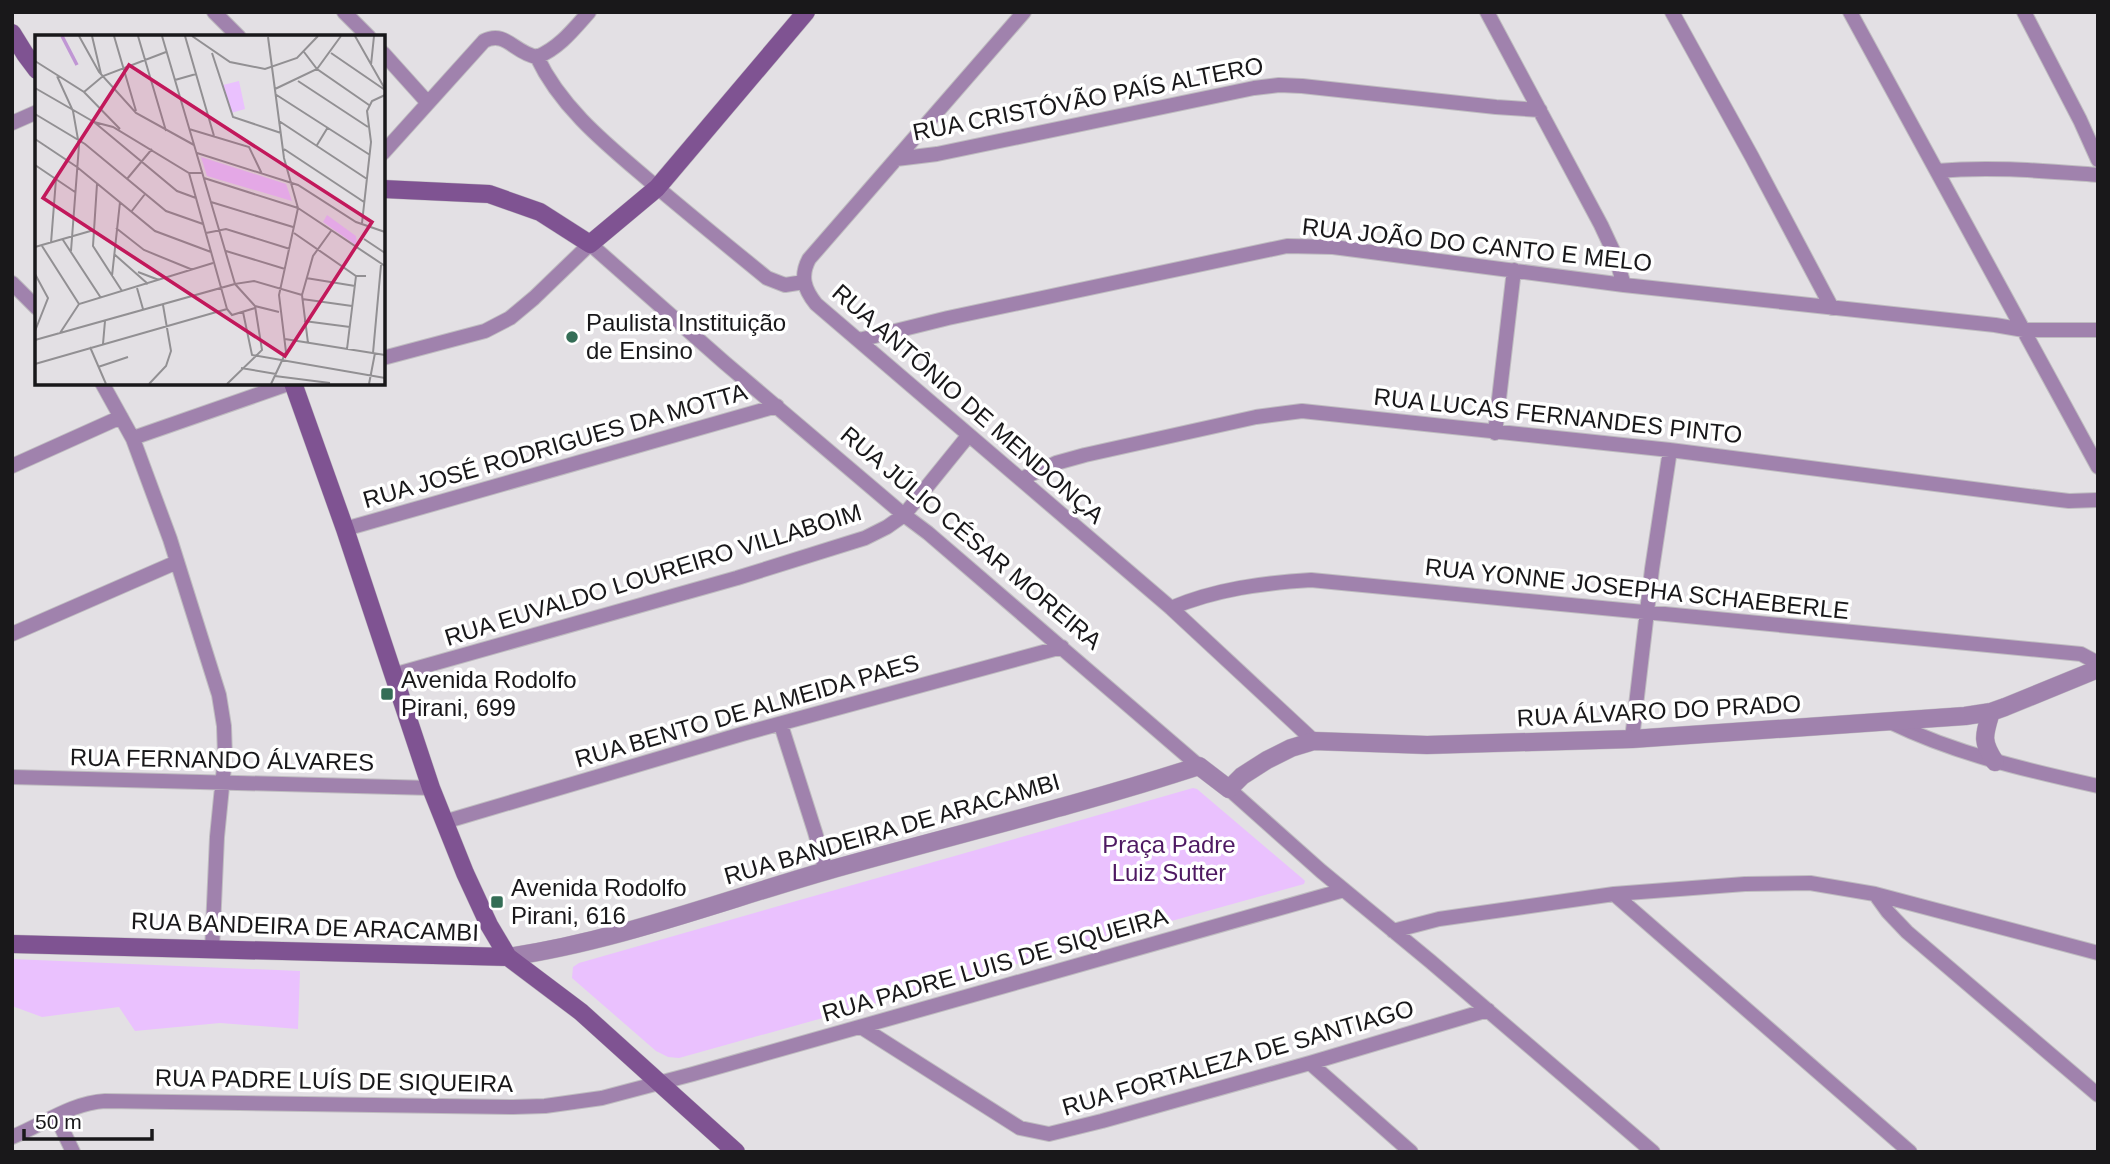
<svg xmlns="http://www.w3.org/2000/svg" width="2110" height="1164" viewBox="0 0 2110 1164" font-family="Helvetica,sans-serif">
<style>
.green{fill:#eac1fe}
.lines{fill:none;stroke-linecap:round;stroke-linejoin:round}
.minor-casing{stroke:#bfbcc0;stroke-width:16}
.tertiary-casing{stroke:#bfbcc0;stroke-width:19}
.secondary-casing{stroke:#bfbcc0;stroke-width:19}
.minor{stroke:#a082ad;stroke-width:14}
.tertiary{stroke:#a082ad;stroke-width:18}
.secondary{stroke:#7f5392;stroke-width:18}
.poi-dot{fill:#346d56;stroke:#fff;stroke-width:2.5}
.labels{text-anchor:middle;stroke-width:7;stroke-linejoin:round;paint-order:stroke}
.street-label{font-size:24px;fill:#19181a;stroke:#fff}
.poi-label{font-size:24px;fill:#19181a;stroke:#fff;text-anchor:start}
.park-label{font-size:24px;fill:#4e1962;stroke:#fff}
.inset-river{fill:none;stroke:#c096d4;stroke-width:3.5}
.inset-road{fill:none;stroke:#929093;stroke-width:2}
.view{fill:#c2185b;fill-opacity:0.15;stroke:#c2185b;stroke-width:3.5}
.inset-edge{fill:none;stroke:#19181a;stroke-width:3.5}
</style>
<rect width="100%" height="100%" fill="#e3e0e4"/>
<path class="green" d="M 1193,788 L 1197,789 L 1303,879 L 1305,881 L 1304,884 L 679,1058 L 668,1057 L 656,1051 L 572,978 L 573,967 L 579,963 Z
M 12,959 L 300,971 L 298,1029 L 220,1023 L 135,1031 L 119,1007 L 42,1017 L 12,1006 Z"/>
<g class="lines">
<g class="minor-casing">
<path id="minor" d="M 214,12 L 239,37
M 344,12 L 369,37
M 1024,12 L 809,259 C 800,276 804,289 816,304 L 1171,608 L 1314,741
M 1487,12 L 1601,225 L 1615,255 L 1624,285
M 1672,12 L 1752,157 L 1832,308
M 1850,12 L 2098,467
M 2024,12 L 2080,120 L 2098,160
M 383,53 L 428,103
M 537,57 C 559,104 600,139 639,172 C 681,208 724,243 767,278 L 785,285 L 804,282
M 537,57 C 559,48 573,30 589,12
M 12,123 L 37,112
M 383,153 L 484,41 C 506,30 514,53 537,57
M 896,159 L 937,154 L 1254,88 L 1279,85 L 1302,86 L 1496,107 L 1540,110
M 1937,171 C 1991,166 2044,171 2098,175
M 12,283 L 37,308
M 859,340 L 948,318 L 1287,246 L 1333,247 L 1624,285 L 1995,325 L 2024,330 L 2098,330
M 383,358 L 485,331 L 510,318 L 534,298 L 590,244 L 725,363 L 904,515 L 928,533 L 1199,766
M 102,383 L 133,439 L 170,539 L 219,695 L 224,726 L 225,757 L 217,837 L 212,950
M 1495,433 L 1514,270
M 133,438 L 291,383
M 12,466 L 121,417
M 1021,479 L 1056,463 L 1085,455 L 1256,417 L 1302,411 L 1670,450 L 2052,499 L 2069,501 L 2098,500
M 345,529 L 777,406
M 1171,608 C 1216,589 1263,583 1311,580 L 2081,654 L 2096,662 L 2098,665
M 12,634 L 177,562
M 393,675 L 737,578 L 865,538 L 887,527 L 904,515 L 968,436
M 1890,722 C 1956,754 2026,770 2098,786
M 781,725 L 815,832 L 826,871
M 1632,739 L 1652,569 L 1670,450
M 12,777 L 431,788
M 1229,789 L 1321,871 L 1430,961 L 1653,1152
M 444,822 L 742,734 L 1062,647
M 1614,894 L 1910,1152
M 1875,894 L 1888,912 L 1907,932 L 2098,1095
M 1393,931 L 1439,919 L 1614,894 L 1745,884 L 1810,883 L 1875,894 L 2098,953
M 861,1027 L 1020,1128 L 1049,1134 L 1102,1121 L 1310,1063 L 1488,1010
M 1310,1063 L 1411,1152
M 56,1116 L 73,1152
M 12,1137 C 44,1124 71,1103 105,1101 L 513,1107 L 545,1106 L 602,1098 L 693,1074 L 1344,890"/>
</g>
<g class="tertiary-casing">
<path id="tertiary" d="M 1991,712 C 1984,735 1981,741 1995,762
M 508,957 C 617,941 721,901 826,871 C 950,836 1076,806 1199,766 L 1229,789 L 1242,776 L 1267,760 L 1291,748 L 1314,741 L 1427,745 L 1632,739 L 1965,716 L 1991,712 L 2005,707 L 2098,669"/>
</g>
<g class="secondary-casing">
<path id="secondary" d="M 12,33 L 25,54 L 37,70
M 383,189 L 489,194 L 540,212 L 590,244 L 657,188 L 806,12
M 293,383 L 345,529 L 431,788 L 465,873 L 489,925 L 508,957 L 581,1012 L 736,1152
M 12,944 L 508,957"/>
</g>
<use href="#minor" class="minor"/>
<use href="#tertiary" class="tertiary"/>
<use href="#secondary" class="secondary"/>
</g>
<g class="poi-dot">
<circle cx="572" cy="337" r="7"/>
<rect x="380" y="687" width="14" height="14" rx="3.5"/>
<rect x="490" y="895" width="14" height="14" rx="3.5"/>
</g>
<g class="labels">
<g class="street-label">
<text transform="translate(1088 99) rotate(-11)" y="8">RUA CRISTÓVÃO PAÍS ALTERO</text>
<text transform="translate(1477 245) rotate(6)" y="8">RUA JOÃO DO CANTO E MELO</text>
<text transform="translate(968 404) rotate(41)" y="8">RUA ANTÔNIO DE MENDONÇA</text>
<text transform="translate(1558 416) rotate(6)" y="8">RUA LUCAS FERNANDES PINTO</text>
<text transform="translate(555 446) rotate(-16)" y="8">RUA JOSÉ RODRIGUES DA MOTTA</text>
<text transform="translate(971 538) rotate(40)" y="8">RUA JÚLIO CÉSAR MOREIRA</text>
<text transform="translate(653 575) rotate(-17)" y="8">RUA EUVALDO LOUREIRO VILLABOIM</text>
<text transform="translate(1637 589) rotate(6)" y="8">RUA YONNE JOSEPHA SCHAEBERLE</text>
<text transform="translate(747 711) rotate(-16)" y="8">RUA BENTO DE ALMEIDA PAES</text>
<text transform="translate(1659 711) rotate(-3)" y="8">RUA ÁLVARO DO PRADO</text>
<text transform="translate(222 760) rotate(1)" y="8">RUA FERNANDO ÁLVARES</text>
<text transform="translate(892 829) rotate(-16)" y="8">RUA BANDEIRA DE ARACAMBI</text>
<text transform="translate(305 927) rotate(2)" y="8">RUA BANDEIRA DE ARACAMBI</text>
<text transform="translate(995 965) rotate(-16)" y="8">RUA PADRE LUIS DE SIQUEIRA</text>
<text transform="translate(1238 1058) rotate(-16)" y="8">RUA FORTALEZA DE SANTIAGO</text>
<text transform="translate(334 1081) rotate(1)" y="8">RUA PADRE LUÍS DE SIQUEIRA</text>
</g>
<g class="poi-label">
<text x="586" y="331">Paulista Instituição<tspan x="586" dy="28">de Ensino</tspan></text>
<text x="401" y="688">Avenida Rodolfo<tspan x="401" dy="28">Pirani, 699</tspan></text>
<text x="511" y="896">Avenida Rodolfo<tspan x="511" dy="28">Pirani, 616</tspan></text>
</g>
<g class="park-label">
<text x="1169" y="853">Praça Padre<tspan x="1169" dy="28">Luiz Sutter</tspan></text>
</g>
</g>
<g transform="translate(35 35)">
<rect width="350" height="350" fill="#e3e0e4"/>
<path d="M 204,46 L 210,74 L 196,78 L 188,50 ZM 166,122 L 251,149 L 257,166 L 172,141 ZM 292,180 L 321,201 L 322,211 L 288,187 Z" fill="#eac1fe"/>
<path class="inset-river" d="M 27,1 L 42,30"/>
<path class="inset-road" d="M 44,1 L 64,37 L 101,78 L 159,110M 57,1 L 66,39M 79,1 L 101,76M 103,1 L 131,96M 127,1 L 200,249 L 219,246 L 267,260M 150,1 L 179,101M 157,1 L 195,27 L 230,34 L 262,23 L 283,1M 320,1 L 350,54M 233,2 L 249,123 L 263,173 L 244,260 L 251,317 L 236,349M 269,17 L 282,34 L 334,70M 177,18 L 198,82 L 246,98M 296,18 L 350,55M 0,26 L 49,57 L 85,94M 336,30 L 339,1M 22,41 L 38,76 L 44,110 L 36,216M 140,45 L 161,39M 263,46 L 333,92M 0,53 L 59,87 L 142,156 L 161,163M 240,54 L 282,34 L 306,1M 49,57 L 68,41 L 131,17M 240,59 L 335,120M 0,79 L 50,109 L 131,176 L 168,189M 244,86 L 332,144M 59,87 L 78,92 L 154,138 L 168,138M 154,94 L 214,112 L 227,139M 0,104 L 42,132 L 120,196 L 176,217M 282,110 L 293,92M 249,114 L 329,167M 162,118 L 263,150 L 321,187 L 350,197M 0,130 L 40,157M 154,138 L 192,274M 169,143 L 263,173M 92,144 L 117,114M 62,149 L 58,211 L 87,256M 176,167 L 258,192M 263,173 L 350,231M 96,177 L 110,159M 327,188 L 336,107 L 332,76 L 337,66 L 350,60M 81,193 L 109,215 L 158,235M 171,198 L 191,194 L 255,214M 259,198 L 321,241 L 331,241M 329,204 L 350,218M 28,205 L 66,263M 16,208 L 21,144M 7,211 L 44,269M 0,212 L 59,195M 191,216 L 250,234M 79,219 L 113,249M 103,237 L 124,245M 0,239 L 13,263 L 0,296M 77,241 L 85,167M 271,243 L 320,251M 102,253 L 108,274M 267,264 L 317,271M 192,274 L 197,280 L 220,273M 208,277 L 217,320 L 350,343M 269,286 L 315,292M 25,298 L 44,269 L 178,228M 250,304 L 350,320M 0,305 L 200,249 L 220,271 L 244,277M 273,308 L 267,260 L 278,221 L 296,196M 68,309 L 70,286M 55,312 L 71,349M 312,314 L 321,241M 338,318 L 346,230M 0,329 L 192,274M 63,332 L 93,322M 206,333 L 241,339M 240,341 L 295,348M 114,349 L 131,331 L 136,316 L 128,270M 192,349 L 227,315 L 220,271M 334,349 L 340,318"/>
<path class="view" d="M 94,30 L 337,187 L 250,321 L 8,163 Z"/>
<rect width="350" height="350" class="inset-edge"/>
</g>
<rect width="2110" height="1164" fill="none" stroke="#19181a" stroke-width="28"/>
<path d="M24 1129v10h128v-10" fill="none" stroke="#19181a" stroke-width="3.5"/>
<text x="35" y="1129" font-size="21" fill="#19181a" stroke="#ffffff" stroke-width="5" paint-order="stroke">50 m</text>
</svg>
